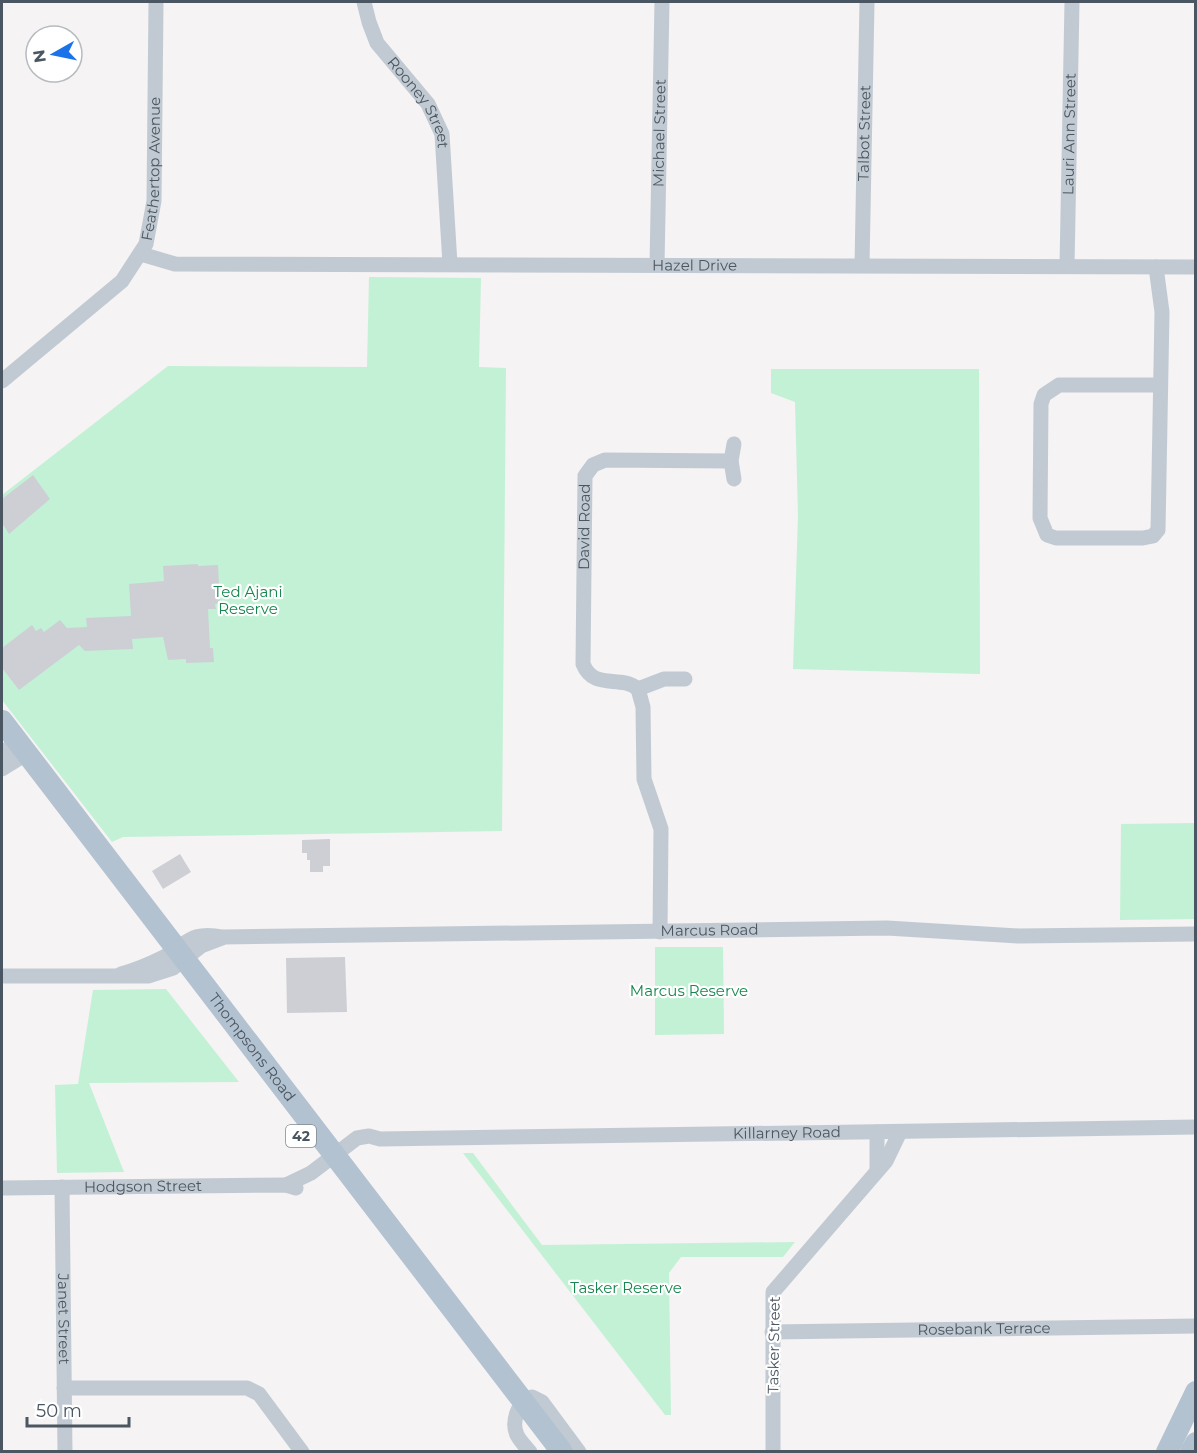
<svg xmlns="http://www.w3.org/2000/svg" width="1197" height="1453" viewBox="0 0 1197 1453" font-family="Montserrat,sans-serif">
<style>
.green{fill:#c3f1d5}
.building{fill:#cdcfd5}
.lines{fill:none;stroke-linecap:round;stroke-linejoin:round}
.street{stroke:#c1cad2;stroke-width:15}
.primary{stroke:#b3c2d1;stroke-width:22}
.labels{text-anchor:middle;stroke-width:4.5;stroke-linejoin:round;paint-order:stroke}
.shield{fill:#fff;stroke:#808990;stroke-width:1.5}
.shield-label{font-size:14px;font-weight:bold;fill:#4a5661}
.street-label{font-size:15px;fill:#4a5661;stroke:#fff}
.park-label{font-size:15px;fill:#17864f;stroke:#fff}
</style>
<rect width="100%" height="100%" fill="#f5f3f3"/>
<path class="green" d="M 369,277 L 481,278 L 479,367 L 506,368 L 502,831 L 123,837 L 112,842 L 2,700 L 2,495 L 168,366 L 367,367 Z
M 771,369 L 979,369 L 980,674 L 793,669 L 798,516 L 795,402 L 771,393 Z
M 1195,823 L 1195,919 L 1120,920 L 1121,824 Z
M 655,947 L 723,947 L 724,1034 L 655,1035 Z
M 166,989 L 239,1082 L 89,1083 L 124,1172 L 57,1173 L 55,1085 L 78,1084 L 93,990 Z
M 463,1153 L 473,1153 L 542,1245 L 795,1242 L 783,1257 L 681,1257 L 669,1273 L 671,1415 L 665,1415 Z"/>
<path class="building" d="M 33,475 L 50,499 L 9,534 L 2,523 L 2,499 Z
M 198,564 L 198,566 L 218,565 L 220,604 L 215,604 L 216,609 L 208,609 L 210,648 L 213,648 L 214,662 L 186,663 L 186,659 L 168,660 L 163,637 L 132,639 L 133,649 L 85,651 L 79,645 L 19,690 L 2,668 L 2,648 L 32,625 L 36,631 L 41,628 L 44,632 L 60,620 L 67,628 L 87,627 L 86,618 L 131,616 L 129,584 L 164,581 L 163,566 Z
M 330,839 L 330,866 L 323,866 L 323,872 L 310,872 L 310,860 L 307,860 L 307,853 L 302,853 L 302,840 Z
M 180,854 L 191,872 L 163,889 L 152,871 Z
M 345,957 L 347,1012 L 287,1013 L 286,958 Z"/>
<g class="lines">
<g class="street">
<path id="s1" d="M 364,2 L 369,22 L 377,43 L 428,104 L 442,134 L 450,264"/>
<path id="s2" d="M 141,254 L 175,264 L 1196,267"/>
<path id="s3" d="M 657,265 L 662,2"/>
<path id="s4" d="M 862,265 L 867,2"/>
<path id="s5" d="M 1067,266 L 1072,2"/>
<path d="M 1156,267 L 1162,312 L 1158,530 L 1153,536 L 1143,538 L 1056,538 L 1047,535 L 1040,518 L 1041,404 L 1044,395 L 1059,385 L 1160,385"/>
<path id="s6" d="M 2,381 L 122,281 L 146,244 L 154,201 L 156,2"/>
<path d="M 734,444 L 731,461 L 734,479"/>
<path id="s7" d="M 638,689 C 620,674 594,691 583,664 L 585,476 L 593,465 L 605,460 L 731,461"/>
<path d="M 2,753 L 17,742"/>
<path d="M 2,769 L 26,754"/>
<path d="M 660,932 L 661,829 L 644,779 L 643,707 L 638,689 L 664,679 L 685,679"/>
<path id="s8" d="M 121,974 C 136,970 150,964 164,957 C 189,942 191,931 223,937 L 887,928 L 1019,936 L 1196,934"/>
<path d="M 2,976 L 148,976 L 173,968 L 201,946 L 222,938"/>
<path d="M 877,1132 L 877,1168"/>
<path id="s9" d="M 286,1185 L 311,1173 L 357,1138 L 369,1136 L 380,1139 L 1196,1127"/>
<path id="s10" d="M 62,1187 L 65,1452"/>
<path id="s11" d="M 2,1188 L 286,1185 L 296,1188"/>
<path id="s12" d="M 772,1332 L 1196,1326"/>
<path d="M 64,1388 L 247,1388 L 259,1394 L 302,1452"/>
<path d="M 530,1452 C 526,1447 520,1441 517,1435 C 511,1422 518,1401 532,1397 L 542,1402 L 579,1452"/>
<path d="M 773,1452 L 773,1292 L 886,1161 L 900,1132"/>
</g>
<g class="primary">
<path id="s13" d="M 2,721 L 562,1452"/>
<path d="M 1167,1452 L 1196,1392"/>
<path d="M 1191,1452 L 1196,1443"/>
</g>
</g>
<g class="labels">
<rect class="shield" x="286" y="1125" width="30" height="22" rx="4.5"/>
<g class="shield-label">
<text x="301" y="1141">42</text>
</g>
<g class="street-label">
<text dy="5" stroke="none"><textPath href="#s1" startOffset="117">Rooney Street</textPath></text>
<text dy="5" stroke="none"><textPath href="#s3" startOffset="132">Michael Street</textPath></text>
<text dy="5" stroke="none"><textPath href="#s4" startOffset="132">Talbot Street</textPath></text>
<text dy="5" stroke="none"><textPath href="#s5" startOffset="132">Lauri Ann Street</textPath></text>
<text dy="5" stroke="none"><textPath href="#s6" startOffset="276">Feathertop Avenue</textPath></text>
<text dy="5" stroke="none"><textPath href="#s2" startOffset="555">Hazel Drive</textPath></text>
<text dy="5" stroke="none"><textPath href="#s7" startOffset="201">David Road</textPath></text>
<text dy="5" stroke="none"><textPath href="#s8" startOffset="598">Marcus Road</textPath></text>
<text dy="5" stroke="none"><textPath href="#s13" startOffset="411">Thompsons Road</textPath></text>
<text dy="5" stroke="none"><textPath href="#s9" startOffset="516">Killarney Road</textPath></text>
<text dy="5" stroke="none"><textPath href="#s11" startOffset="141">Hodgson Street</textPath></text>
<text dy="5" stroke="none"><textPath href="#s10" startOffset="132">Janet Street</textPath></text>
<text dy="5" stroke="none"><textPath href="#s12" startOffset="212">Rosebank Terrace</textPath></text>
<text transform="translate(774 1345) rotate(-89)" y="5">Tasker Street</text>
</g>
<g class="park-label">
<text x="248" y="597">Ted Ajani<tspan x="248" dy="17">Reserve</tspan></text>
<text x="689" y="996">Marcus Reserve</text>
<text x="626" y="1293">Tasker Reserve</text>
</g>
</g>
<rect width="1197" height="1453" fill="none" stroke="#4a5661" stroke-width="6"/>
<g transform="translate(54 54) rotate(261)"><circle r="28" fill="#ffffff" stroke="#b7bbc0" stroke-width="1.5"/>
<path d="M0-4.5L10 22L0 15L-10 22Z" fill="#1a73e8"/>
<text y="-9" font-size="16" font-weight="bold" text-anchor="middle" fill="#4a5661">N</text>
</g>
<path d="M27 1417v9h102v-9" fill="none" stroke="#4a5661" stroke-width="3"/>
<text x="36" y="1417" font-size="18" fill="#4a5661" stroke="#ffffff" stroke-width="4.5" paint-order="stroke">50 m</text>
</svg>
